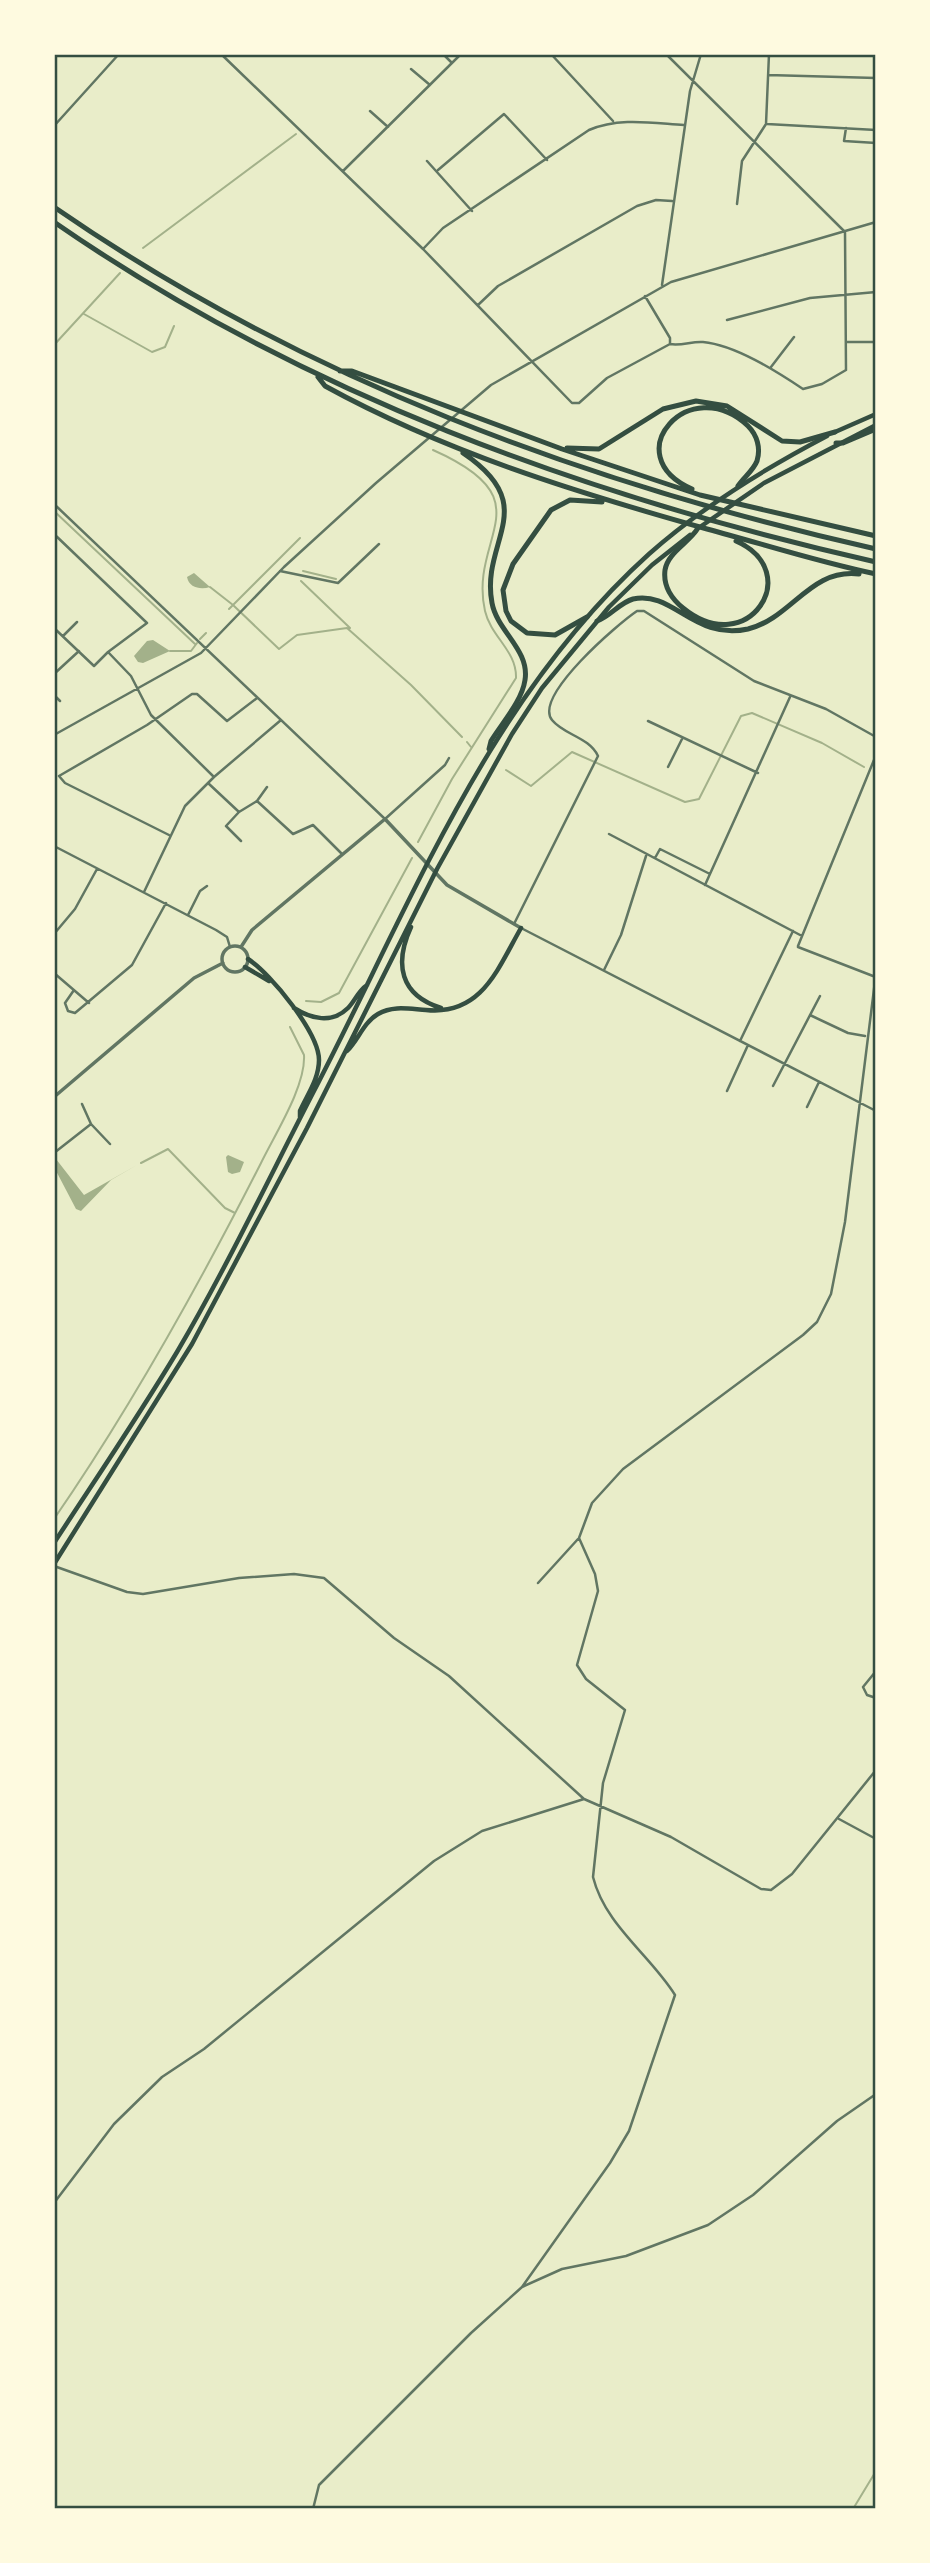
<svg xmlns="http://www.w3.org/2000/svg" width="930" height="2563" viewBox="0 0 930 2563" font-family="'Exo 2',sans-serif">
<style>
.water{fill:#a3b18a}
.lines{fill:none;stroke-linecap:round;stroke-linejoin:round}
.stream{stroke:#a3b18a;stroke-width:2}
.minor{stroke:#617663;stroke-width:2.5}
.tertiary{stroke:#617663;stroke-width:3.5}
.trunk{stroke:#344e41;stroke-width:4.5}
.motorway{stroke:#344e41;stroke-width:5}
.neatline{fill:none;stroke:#344e41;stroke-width:2.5}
</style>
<rect width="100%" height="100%" fill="#e9edc9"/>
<path class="water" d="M 194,573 L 210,587 C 201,590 189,588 187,577 Z
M 153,640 L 170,651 L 143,663 L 138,662 L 134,656 L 147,641 Z
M 228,1155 L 244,1162 L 240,1172 L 232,1174 L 228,1172 L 226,1157 Z
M 56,1159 L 84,1195 L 137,1165 L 111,1180 L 81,1211 L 76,1209 L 54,1167 Z"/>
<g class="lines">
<path class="stream" d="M 143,248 L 296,134
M 84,314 L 152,352 L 165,347 L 174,326
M 54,345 L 120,273
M 54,511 L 195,644
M 303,571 L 336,579
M 301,581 L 350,628
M 210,587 L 233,605 L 279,649 L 297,635 L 347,628 L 411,685 L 462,737
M 229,609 L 300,538
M 200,639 L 206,633
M 170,651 L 191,651 L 197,643
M 467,742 L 471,747
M 506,770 L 531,786 L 572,752 L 685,802 L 699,799 L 741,716 L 752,713 L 822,743 L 864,767
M 418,842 L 452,779 L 516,678 C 517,651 491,637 485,611 C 468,536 548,501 433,450
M 306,1001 L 321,1002 L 339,993 L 412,858
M 141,1163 L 168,1149 L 225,1208 L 235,1213
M 54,1519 C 132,1406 199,1285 261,1163 C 275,1134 306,1086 304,1055 L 290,1027
M 853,2509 L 876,2471"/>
<path class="minor" d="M 221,54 L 423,249 L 572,403 L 579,403 L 607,378 L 670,344 L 670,338 L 645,296
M 443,54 L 452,63
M 551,54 L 613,121
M 666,54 L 845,232 L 846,370 L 822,384 L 803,389 C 776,371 735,345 703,342 C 692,341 682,346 670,344
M 411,69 L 430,85
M 768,75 L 876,78
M 370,111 L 388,127
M 767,124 L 876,130
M 54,126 L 119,54
M 846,128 L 844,141 L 876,143
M 427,161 L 472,211
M 438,170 L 504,114 L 547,160
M 343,171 L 461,54
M 737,204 L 742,161 L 766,124 L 769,54
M 423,249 L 443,228 L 589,130 C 619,117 652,123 684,125
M 662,285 L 690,91 L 701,54
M 478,305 L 498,286 L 637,206 L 656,200 L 672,201
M 727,320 L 810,298 L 876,292
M 847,342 L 876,342
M 771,367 L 794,337
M 54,504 L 385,819 L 445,765 L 449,758
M 54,534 L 147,623 L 108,652
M 280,571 L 338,583 L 379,544
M 54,628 L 94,666 L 108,652 L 131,676 L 151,715 L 214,777
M 63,636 L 77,622
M 54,674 L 79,651
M 54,695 L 60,701
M 648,721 L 758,773
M 54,735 L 201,653 L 284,567 L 376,483 L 491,385 L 671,282 L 876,222
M 668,767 L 682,739
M 208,783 L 239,812 L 257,801 L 293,834 L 313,825 L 342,854
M 257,801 L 267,787
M 239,812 L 226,826 L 241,841
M 609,834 L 802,936
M 169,835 L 65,783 L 59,776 L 147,725 L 192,694 L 197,694 L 227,721 L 257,698
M 54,846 L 216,930 L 227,937 L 230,947
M 655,858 L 660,849 L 710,874
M 705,885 L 790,697
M 144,892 L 185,806 L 214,777 L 281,720
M 188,915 L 200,891 L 207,886
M 514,924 L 598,756 C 589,737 564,735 552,720 C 533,696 619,623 637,611 L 644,611 L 754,681 L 826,709 L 876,737
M 521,928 L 876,1111
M 54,934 L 75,909 L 97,869
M 798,946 L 876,755
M 798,947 L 873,976
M 604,970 L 621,935 L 646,856
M 54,973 L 89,1003
M 74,990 L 65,1003 L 68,1011 L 75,1013 L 132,965 L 166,903
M 810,1015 L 848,1033 L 865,1036
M 740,1041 L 793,931
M 773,1086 L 820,996
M 727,1091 L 748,1045
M 82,1104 L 91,1124
M 807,1107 L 819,1082
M 54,1153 L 91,1124 L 110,1144
M 54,1566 L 127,1592 L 143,1594 L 239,1578 L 294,1574 L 324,1578 L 394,1638 L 449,1676 L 584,1799
M 538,1583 L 578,1539
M 876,1671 L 863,1687 L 867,1695 L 876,1698
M 839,1819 L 876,1839
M 54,2203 L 114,2124 L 162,2077 L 204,2049 L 434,1861 L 482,1831 L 584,1799 L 671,1837 L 761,1889 L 771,1890 L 792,1874 L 876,1770
M 522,2287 L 610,2163 L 629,2131 L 675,1995 C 650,1955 605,1925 593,1877 L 603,1783 L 625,1710 L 586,1679 L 577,1665 L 598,1591 L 595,1574 L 579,1538 L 592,1503 L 623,1469 L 803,1335 L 817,1322 L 831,1294 L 845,1222 L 876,973
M 313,2509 L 319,2485 L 471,2333 L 522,2287 L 562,2269 L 626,2256 L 708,2225 L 753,2195 L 837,2121 L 876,2094"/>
<path class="tertiary" d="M222 959a13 13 0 1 1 26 0a13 13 0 1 1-26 0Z
M 241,947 L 252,930 L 385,819 L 447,885 L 521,928
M 54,1097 L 194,978 L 223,963"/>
<path class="trunk" d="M 835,432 L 876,414
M 700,527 L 764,483 L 876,425
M 411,927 C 394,964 400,995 441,1008
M 248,959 C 271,974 319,1033 319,1060 C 319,1079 307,1095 300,1111 L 300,1117
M 245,967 L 269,981
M 294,1008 C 311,1019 332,1024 348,1008 C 355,1001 358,991 367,985
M 347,1051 C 359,1039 363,1023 378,1014 C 393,1005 410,1009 426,1010 C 482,1016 498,968 521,928
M 54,1543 C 95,1480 138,1417 177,1352 C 227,1267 270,1176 315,1089 C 412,902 489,698 649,554 C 703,506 764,469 827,436
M 54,1564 L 192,1344 L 307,1128 L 437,869 L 512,734 L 542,688 L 609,607 L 652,565 L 690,535"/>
<path class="motorway" d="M 54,207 C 303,379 583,483 876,549
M 54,222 C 301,393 584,496 876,562
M 340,371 L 352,371 L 562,449 L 700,495 L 876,536
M 318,377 L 325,386 C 445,452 575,492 707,529 C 763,544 818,562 876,574
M 836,443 L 843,443 L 876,429
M 567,448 L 599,449 L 663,409 L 696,401 L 727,406 L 782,441 L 800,442 L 835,432
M 463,453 C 543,507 480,540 492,603 C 497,631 530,650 525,680 C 522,701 502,723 491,741 L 489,749
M 692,489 C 615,455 690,371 748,426 C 757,435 761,448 757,461 C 753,471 744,477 738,486
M 698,528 C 689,543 668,552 665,570 C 663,586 672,599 683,608 C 748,661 806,572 736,541
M 587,617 L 555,635 L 527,633 L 511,621 L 506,611 L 503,590 L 513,564 L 551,510 L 570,500 L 602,502
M 597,621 C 611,616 619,603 633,599 C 673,590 694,641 748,629 C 792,618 810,568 859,574"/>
</g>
<rect width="930" height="2563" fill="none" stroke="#fefae0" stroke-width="112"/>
<rect x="56" y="56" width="818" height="2451" class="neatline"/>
</svg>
